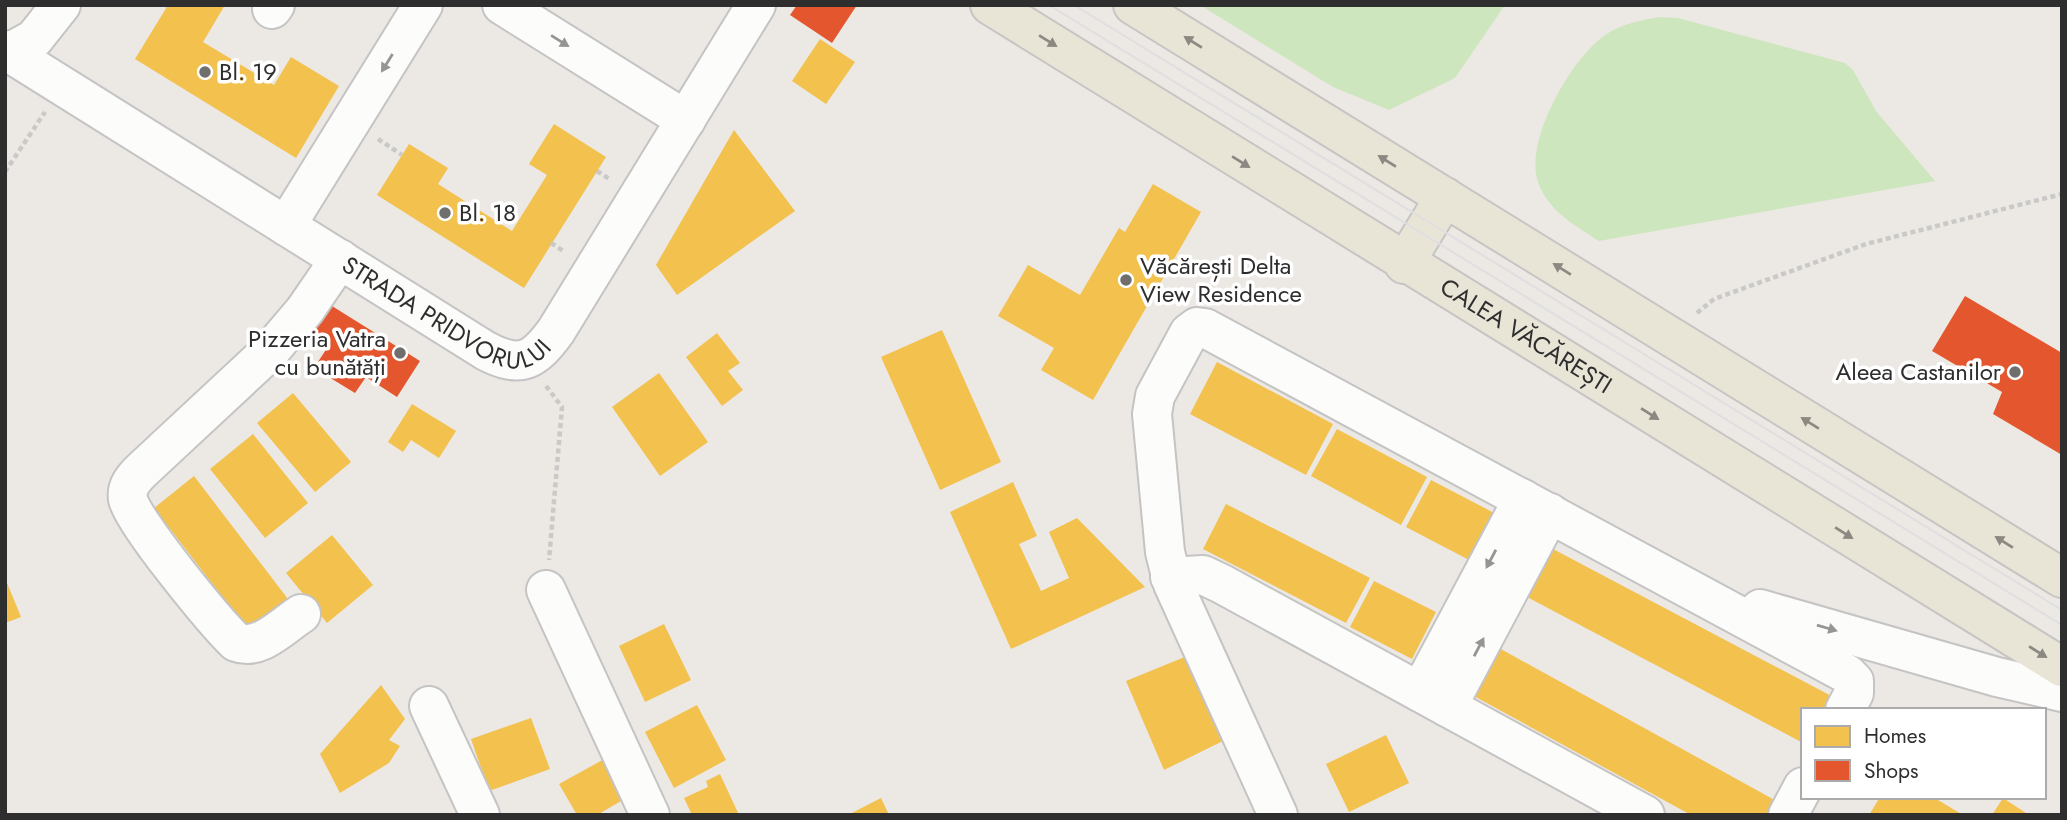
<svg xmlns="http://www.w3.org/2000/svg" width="2067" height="820" viewBox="0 0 2067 820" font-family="Jost,sans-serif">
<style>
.green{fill:#cee6be}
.homes{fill:#f2c14e}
.shops{fill:#e4572e}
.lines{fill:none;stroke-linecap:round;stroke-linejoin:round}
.minor-casing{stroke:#c5c4c5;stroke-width:42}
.major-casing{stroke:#c6c5c4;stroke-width:42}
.path{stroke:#c9c9c8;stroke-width:4.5;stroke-dasharray:5 3.5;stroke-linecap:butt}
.minor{stroke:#fcfcfb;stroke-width:38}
.major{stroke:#e8e4d6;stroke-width:38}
.tram{stroke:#dfdfe1;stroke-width:2}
.oneway{fill:#959594}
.oneway2{fill:#8b8982}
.poi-dot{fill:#706f6e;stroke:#fff;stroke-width:2.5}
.labels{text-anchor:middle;stroke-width:7;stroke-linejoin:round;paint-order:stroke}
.poi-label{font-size:24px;fill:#2e2e2e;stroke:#fff;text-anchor:start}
.street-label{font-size:24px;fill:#2e2e2e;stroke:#fff}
</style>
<rect width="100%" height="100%" fill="#ece8e4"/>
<path class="green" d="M 1200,5 L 1505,5 L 1455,78 L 1389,110 L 1333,87 Z
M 1660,17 L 1678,18 L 1845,63 L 1853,70 L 1876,111 L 1935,181 L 1599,241 C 1576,226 1548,211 1538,182 C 1524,141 1571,59 1604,36 C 1620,24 1641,20 1660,17 Z"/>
<path class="homes" d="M 168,5 L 225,5 L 203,42 L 274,85 L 291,57 L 339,86 L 296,158 L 135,59 Z
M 820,39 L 855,62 L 826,104 L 792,81 Z
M 554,124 L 606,157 L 524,288 L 377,195 L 409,144 L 448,168 L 438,184 L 512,231 L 547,175 L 529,164 Z
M 734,130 L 795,211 L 677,295 L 656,265 Z
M 1153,184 L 1201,212 L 1093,400 L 1041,370 L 1054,348 L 998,316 L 1028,265 L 1080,295 L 1119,228 L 1125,232 Z
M 942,330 L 1001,462 L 940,490 L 881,357 Z
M 717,333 L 740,363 L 728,371 L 743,390 L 722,406 L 686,357 Z
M 1217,362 L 1333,424 L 1306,475 L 1190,414 Z
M 659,373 L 708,442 L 660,476 L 612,407 Z
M 293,393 L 351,462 L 315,492 L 257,423 Z
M 412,404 L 456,431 L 439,458 L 411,440 L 403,452 L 388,442 Z
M 1337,429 L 1427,477 L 1401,525 L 1311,476 Z
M 253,434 L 308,503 L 265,538 L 210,469 Z
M 194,476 L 291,603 L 251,634 L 154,508 Z
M 1431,480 L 1498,515 L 1473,562 L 1406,527 Z
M 1013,482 L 1037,536 L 1019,544 L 1041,591 L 1069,578 L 1049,532 L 1077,518 L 1145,587 L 1011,649 L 950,512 Z
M 1226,504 L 1370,578 L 1346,623 L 1203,549 Z
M 332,535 L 373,585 L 327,623 L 286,573 Z
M 1553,549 L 1837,699 L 1832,710 L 1803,710 L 1803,743 L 1527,597 Z
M 5,578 L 21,617 L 5,623 Z
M 1374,581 L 1436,612 L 1412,659 L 1350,627 Z
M 664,624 L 691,680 L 645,702 L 619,646 Z
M 1499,648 L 1782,804 L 1776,815 L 1691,815 L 1472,695 Z
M 1192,654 L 1229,738 L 1164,770 L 1126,681 Z
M 381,685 L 405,719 L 389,740 L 400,746 L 389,763 L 340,793 L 320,754 Z
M 697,705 L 726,760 L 674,788 L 645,732 Z
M 531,718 L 550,769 L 489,791 L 471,739 Z
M 1386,735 L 1409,783 L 1349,812 L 1326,764 Z
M 606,758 L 628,797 L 597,815 L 577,815 L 559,784 Z
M 720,774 L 739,815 L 692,815 L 684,798 L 708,787 L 706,781 Z
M 1880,797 L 1933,797 L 1963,815 L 1869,815 Z
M 881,798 L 889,815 L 848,815 Z
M 2003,798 L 2029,815 L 1992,815 Z"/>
<path class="shops" d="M 797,5 L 857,5 L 832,43 L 790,15 Z
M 1965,296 L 2062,353 L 2062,455 L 1993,414 L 2002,392 L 1932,351 Z
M 324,301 L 420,361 L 397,397 L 366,377 L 355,393 L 314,368 L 329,345 L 306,330 Z"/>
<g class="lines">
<g class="minor-casing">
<g id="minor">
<path d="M 502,5 L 686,120"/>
<path d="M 272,9 L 275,5"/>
<path id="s1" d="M 5,50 L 486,351 C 521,369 534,361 556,331 L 756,5"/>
<path d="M 5,55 L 34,39 L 61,5"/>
<path d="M 286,226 L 423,5"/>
<path d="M 1170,577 L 1203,575 L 1222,584 L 1645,815"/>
<path d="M 546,590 L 650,815"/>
<path d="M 1760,609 L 1997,677 L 2062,692"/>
<path d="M 301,614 C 281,627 260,651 236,642 C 216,623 132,521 128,499 C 126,487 133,479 141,471 L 271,350 L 305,310 L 340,259"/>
<path d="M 1420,692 L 1523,499"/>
<path d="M 429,706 L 480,815"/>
<path d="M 1447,707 L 1550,513"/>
<path d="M 1278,815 L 1173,584 L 1165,552 L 1152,414 L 1155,396 L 1189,333 L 1197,327 L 1205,328 L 1847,674 L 1854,681 L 1854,693 L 1845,710"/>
<path d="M 1788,815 L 1803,787"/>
</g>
</g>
<g class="major-casing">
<g id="major">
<path id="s2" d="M 990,5 L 2062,667"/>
<path d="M 1133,5 L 2062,578"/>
<path d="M 1404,264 L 1445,197"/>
</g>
</g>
<path class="path" d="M 166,5 L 168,6
M 378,139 L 402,155
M 597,171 L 611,180
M 5,172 L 45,112
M 551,243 L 565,252
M 1697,313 L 1714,299 L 1866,244 L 2062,194
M 546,386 L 562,407 L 549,560"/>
<use href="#minor" class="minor"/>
<use href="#major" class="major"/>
<path class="tram" d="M 1049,5 L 2062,625
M 1074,5 L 2062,610"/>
</g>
<defs><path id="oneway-solid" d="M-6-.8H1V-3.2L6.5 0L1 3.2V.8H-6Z" transform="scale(1.75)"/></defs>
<g class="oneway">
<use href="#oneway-solid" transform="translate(560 41) rotate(32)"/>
<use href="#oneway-solid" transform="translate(387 63) rotate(122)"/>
<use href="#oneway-solid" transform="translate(1491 559) rotate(118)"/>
<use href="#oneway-solid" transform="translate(1827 628) rotate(16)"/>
<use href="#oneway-solid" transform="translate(1479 647) rotate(-62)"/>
</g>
<g class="oneway2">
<use href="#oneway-solid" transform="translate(1048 41) rotate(32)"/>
<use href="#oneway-solid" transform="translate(1193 42) rotate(-148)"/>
<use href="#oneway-solid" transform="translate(1387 161) rotate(-148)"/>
<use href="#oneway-solid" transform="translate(1241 162) rotate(32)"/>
<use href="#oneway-solid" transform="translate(1562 269) rotate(-148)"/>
<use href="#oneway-solid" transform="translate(1650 414) rotate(32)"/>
<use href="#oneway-solid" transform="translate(1810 423) rotate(-148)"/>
<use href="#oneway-solid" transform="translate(1844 533) rotate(32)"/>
<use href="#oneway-solid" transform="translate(2004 542) rotate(-148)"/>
<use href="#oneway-solid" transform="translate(2038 652) rotate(32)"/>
</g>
<g class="poi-dot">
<circle cx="205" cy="72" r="7"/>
<circle cx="445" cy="213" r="7"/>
<circle cx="1126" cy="280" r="7"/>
<circle cx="400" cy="353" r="7"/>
<circle cx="2015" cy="372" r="7"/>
</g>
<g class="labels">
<g class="poi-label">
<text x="219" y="80">Bl. 19</text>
<text x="459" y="221">Bl. 18</text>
<text x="1140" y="274">Văcărești Delta<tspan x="1140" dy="28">View Residence</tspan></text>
<text x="386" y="347" text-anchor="end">Pizzeria Vatra<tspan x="386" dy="28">cu bunătăți</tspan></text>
<text x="2001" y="380" text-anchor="end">Aleea Castanilor</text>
</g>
<g class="street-label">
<text dy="8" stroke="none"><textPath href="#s1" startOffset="518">STRADA PRIDVORULUI</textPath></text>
<text dy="8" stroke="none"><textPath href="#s2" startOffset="630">CALEA VĂCĂREȘTI</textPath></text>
</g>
</g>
<rect width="2067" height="820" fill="none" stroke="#2e2e2e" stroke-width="14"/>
<rect x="1801" y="708" width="245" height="91" fill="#ffffff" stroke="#ababab" stroke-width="2"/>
<rect x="1815" y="726" width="35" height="21" fill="#f2c14e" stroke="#ababab" stroke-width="2"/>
<text x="1864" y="743" font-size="21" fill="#2e2e2e">Homes</text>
<rect x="1815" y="760" width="35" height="21" fill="#e4572e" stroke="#ababab" stroke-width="2"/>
<text x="1864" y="778" font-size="21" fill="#2e2e2e">Shops</text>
</svg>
